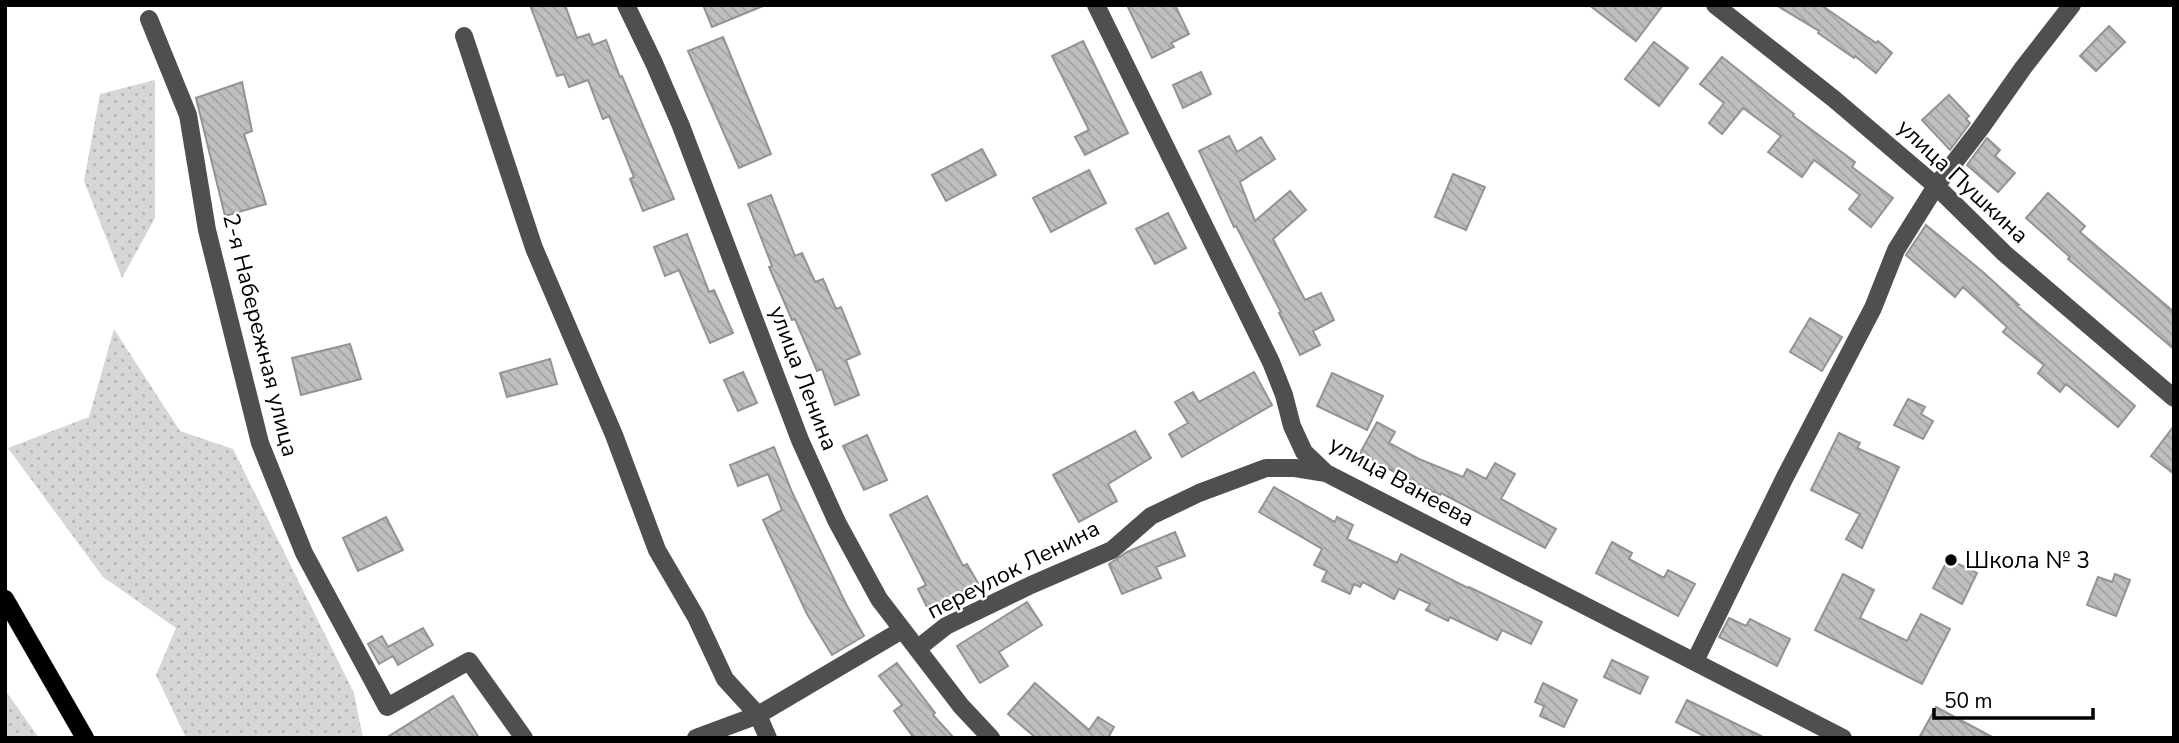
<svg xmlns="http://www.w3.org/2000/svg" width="2179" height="743" viewBox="0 0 2179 743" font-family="'Nunito Sans',sans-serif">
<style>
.grass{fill:url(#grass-dots)}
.building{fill:url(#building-back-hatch);stroke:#939393;stroke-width:2}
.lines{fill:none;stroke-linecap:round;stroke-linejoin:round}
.major-casing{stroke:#dbdbdb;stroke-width:19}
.minor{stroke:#4f4f4f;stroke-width:18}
.major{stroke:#000;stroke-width:18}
.poi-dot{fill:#000;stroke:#fff;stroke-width:2.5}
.labels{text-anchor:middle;stroke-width:5;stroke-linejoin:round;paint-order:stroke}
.street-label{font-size:23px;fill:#000;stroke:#fff}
.poi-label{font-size:23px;fill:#000;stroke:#fff;text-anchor:start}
</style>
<defs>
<pattern id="grass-dots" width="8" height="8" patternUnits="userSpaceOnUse" patternTransform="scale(1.75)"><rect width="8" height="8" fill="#d6d6d6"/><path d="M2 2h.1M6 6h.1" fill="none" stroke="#b6b6b6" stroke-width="1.8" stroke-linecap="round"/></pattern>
<pattern id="building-back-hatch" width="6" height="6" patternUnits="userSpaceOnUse" patternTransform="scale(1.75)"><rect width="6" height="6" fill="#bfbfbf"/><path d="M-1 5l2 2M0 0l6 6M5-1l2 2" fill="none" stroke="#a2a2a2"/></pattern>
</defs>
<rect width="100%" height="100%" fill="#fff"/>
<path class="grass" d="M 155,80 L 155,218 L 122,278 L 84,181 L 100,94 Z
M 114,329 L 180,431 L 233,449 L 354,693 L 363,738 L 186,738 L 156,675 L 176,628 L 103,577 L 8,448 L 89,417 Z
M 5,690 L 39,738 L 5,738 Z"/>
<path class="building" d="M 530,5 L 565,5 L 577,38 L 589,34 L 593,45 L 606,40 L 620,77 L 622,76 L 674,199 L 643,211 L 630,179 L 634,177 L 609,116 L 603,119 L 588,80 L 569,87 L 564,74 L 557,76 Z
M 703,5 L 763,5 L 763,6 L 712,27 Z
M 1127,5 L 1175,5 L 1189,34 L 1171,43 L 1174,47 L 1152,58 Z
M 1589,5 L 1663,5 L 1636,41 Z
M 1776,5 L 1821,5 L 1876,43 L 1878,41 L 1892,53 L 1876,73 L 1855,56 L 1854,58 L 1818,33 L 1819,31 Z
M 2109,26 L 2125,42 L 2096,71 L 2080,56 Z
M 723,37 L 771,154 L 739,168 L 688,51 Z
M 1083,41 L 1128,133 L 1085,155 L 1075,137 L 1089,130 L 1052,56 Z
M 1654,42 L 1688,68 L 1659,106 L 1625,79 Z
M 1722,57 L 1794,114 L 1793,116 L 1855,162 L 1852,167 L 1893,198 L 1871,227 L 1849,209 L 1860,195 L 1814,160 L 1802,177 L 1768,152 L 1781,136 L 1743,108 L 1722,134 L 1709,123 L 1724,103 L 1700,84 Z
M 1201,72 L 1211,94 L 1183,108 L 1173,85 Z
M 242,82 L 252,131 L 244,134 L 266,204 L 225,216 L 196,98 Z
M 1949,95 L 1969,116 L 1966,119 L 1970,123 L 1950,150 L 1922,120 Z
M 1229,136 L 1237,152 L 1261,137 L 1275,159 L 1240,182 L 1255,221 L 1290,191 L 1306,210 L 1273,239 L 1305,300 L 1321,293 L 1334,320 L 1313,331 L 1320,345 L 1300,355 L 1279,313 L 1281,312 L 1236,226 L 1234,227 L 1199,151 Z
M 1987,138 L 2000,150 L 1995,156 L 2015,173 L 1998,192 L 1967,165 Z
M 982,149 L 996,175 L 946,201 L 932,175 Z
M 1089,170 L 1106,203 L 1051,232 L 1033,198 Z
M 1453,174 L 1485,187 L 1466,230 L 1435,217 Z
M 2048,193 L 2085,226 L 2080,232 L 2174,312 L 2174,349 L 2068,259 L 2070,257 L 2026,218 Z
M 771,195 L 795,256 L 802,253 L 815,282 L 823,279 L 836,309 L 841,307 L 860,354 L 846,360 L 859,395 L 835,405 L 822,369 L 817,371 L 795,319 L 792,320 L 769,267 L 772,266 L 748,204 Z
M 1168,213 L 1186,248 L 1155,264 L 1136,229 Z
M 1926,225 L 1984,273 L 2019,305 L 2017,306 L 2135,406 L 2118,427 L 2066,384 L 2060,392 L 2038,373 L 2044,365 L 2003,332 L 2007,327 L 1963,287 L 1955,297 L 1906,255 Z
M 687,234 L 709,292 L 714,290 L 733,333 L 710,343 L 679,270 L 665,276 L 654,247 Z
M 1810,318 L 1842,337 L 1822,371 L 1790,352 Z
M 350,344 L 361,379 L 301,395 L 292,358 Z
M 550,359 L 557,384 L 507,397 L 500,373 Z
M 743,372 L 757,403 L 738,411 L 724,380 Z
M 1254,372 L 1272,405 L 1182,457 L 1169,434 L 1188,423 L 1175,402 L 1193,392 L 1199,402 Z
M 1332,373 L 1383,396 L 1367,430 L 1317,406 Z
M 1908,399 L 1925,407 L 1921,414 L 1933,421 L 1923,439 L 1894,425 Z
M 1377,422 L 1395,432 L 1389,443 L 1419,459 L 1463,477 L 1467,469 L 1486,479 L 1495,463 L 1515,474 L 1501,499 L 1556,529 L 1545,548 L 1441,493 L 1440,495 L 1411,481 L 1360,453 Z
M 2174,426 L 2174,474 L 2151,456 Z
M 1135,431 L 1151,458 L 1108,484 L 1117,501 L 1079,522 L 1053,475 Z
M 1839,433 L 1860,443 L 1857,448 L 1899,467 L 1862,548 L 1846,539 L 1860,514 L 1811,490 Z
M 867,435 L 887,480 L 864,490 L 843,446 Z
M 774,447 L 792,492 L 846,604 L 864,636 L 832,655 L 807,614 L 763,520 L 782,510 L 768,474 L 738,486 L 730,465 Z
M 1274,487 L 1335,522 L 1337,517 L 1353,525 L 1347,539 L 1397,563 L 1401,554 L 1468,588 L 1469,587 L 1542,622 L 1531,644 L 1502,630 L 1497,640 L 1450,617 L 1448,621 L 1426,610 L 1430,604 L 1399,589 L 1394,599 L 1363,582 L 1360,587 L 1354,584 L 1350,594 L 1322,581 L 1327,571 L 1314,565 L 1322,549 L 1259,512 Z
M 927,496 L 963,566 L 967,564 L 978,583 L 928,609 L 918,589 L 926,585 L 890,515 Z
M 386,517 L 403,550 L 358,571 L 343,538 Z
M 1175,532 L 1185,556 L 1156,567 L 1161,578 L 1122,594 L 1109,564 L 1127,552 Z
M 1612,542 L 1632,553 L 1629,559 L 1664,578 L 1668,570 L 1695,584 L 1678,616 L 1596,573 Z
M 1948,559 L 1977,573 L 1962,604 L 1933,588 Z
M 1843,574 L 1874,590 L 1860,618 L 1907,641 L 1921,614 L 1950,629 L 1922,684 L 1815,630 Z
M 2115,574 L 2130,580 L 2116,616 L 2087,605 L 2098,577 L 2112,582 Z
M 1027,602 L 1042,625 L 999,652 L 1008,666 L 980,683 L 957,646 Z
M 1729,618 L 1746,626 L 1750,619 L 1790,639 L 1777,666 L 1719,637 Z
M 423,628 L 433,645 L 398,665 L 393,656 L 379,664 L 368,644 L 382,636 L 388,647 Z
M 1612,660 L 1648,677 L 1640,694 L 1604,677 Z
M 897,663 L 935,713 L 933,715 L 954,738 L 914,738 L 894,711 L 902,705 L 879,676 Z
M 1035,683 L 1089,730 L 1098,717 L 1114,727 L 1108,738 L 1036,738 L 1008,714 Z
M 1543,683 L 1577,700 L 1564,727 L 1540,716 L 1544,706 L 1535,702 Z
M 453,696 L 479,738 L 386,738 Z
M 1687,700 L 1724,718 L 1765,738 L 1708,738 L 1676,722 Z
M 1936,707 L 1994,738 L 1919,738 Z"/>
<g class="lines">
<g class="major-casing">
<path id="major" d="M 5,599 L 85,738"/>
</g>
<path class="minor" d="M 626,5 L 654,63 L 681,126 L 800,440 L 837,522 L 879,599 L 961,706 L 991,738
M 1096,5 L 1271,362 L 1284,395 L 1292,426 L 1304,452 L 1326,473 L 1843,738
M 1715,5 L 1834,99 L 1936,186 L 2004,253 L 2174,398
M 149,19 L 188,115 L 207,230 L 260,443 L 304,553 L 387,707 L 469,661 L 524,738
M 464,36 L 534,248 L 614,435 L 657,550 L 696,617 L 725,679 L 758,715 L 768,738
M 917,649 L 946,626 L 1031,585 L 1112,550 L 1151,516 L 1199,493 L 1266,468 L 1295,468 L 1326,473
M 1695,661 L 1785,477 L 1873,308 L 1896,250 L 1936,186 L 1980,129 L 2023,68 L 2072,5
M 696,738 L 758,715 L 902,630"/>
<use href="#major" class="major"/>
</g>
<circle class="poi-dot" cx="1951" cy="560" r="7"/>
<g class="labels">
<g class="street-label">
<text transform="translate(1963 181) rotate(43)" y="8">улица Пушкина</text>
<text transform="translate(261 335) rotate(76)" y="8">2-я Набережная улица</text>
<text transform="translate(804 378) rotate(69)" y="8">улица Ленина</text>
<text transform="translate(1402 481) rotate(29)" y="8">улица Ванеева</text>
<text transform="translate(1013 569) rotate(-27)" y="8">переулок Ленина</text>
</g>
<g class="poi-label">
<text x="1965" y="568">Школа № 3</text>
</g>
</g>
<rect width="2179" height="743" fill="none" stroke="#000000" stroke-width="14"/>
<path d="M1934 708v10h159v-10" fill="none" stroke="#000000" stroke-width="3.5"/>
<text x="1944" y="708" font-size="21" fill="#000000" stroke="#ffffff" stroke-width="5" paint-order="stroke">50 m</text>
</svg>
